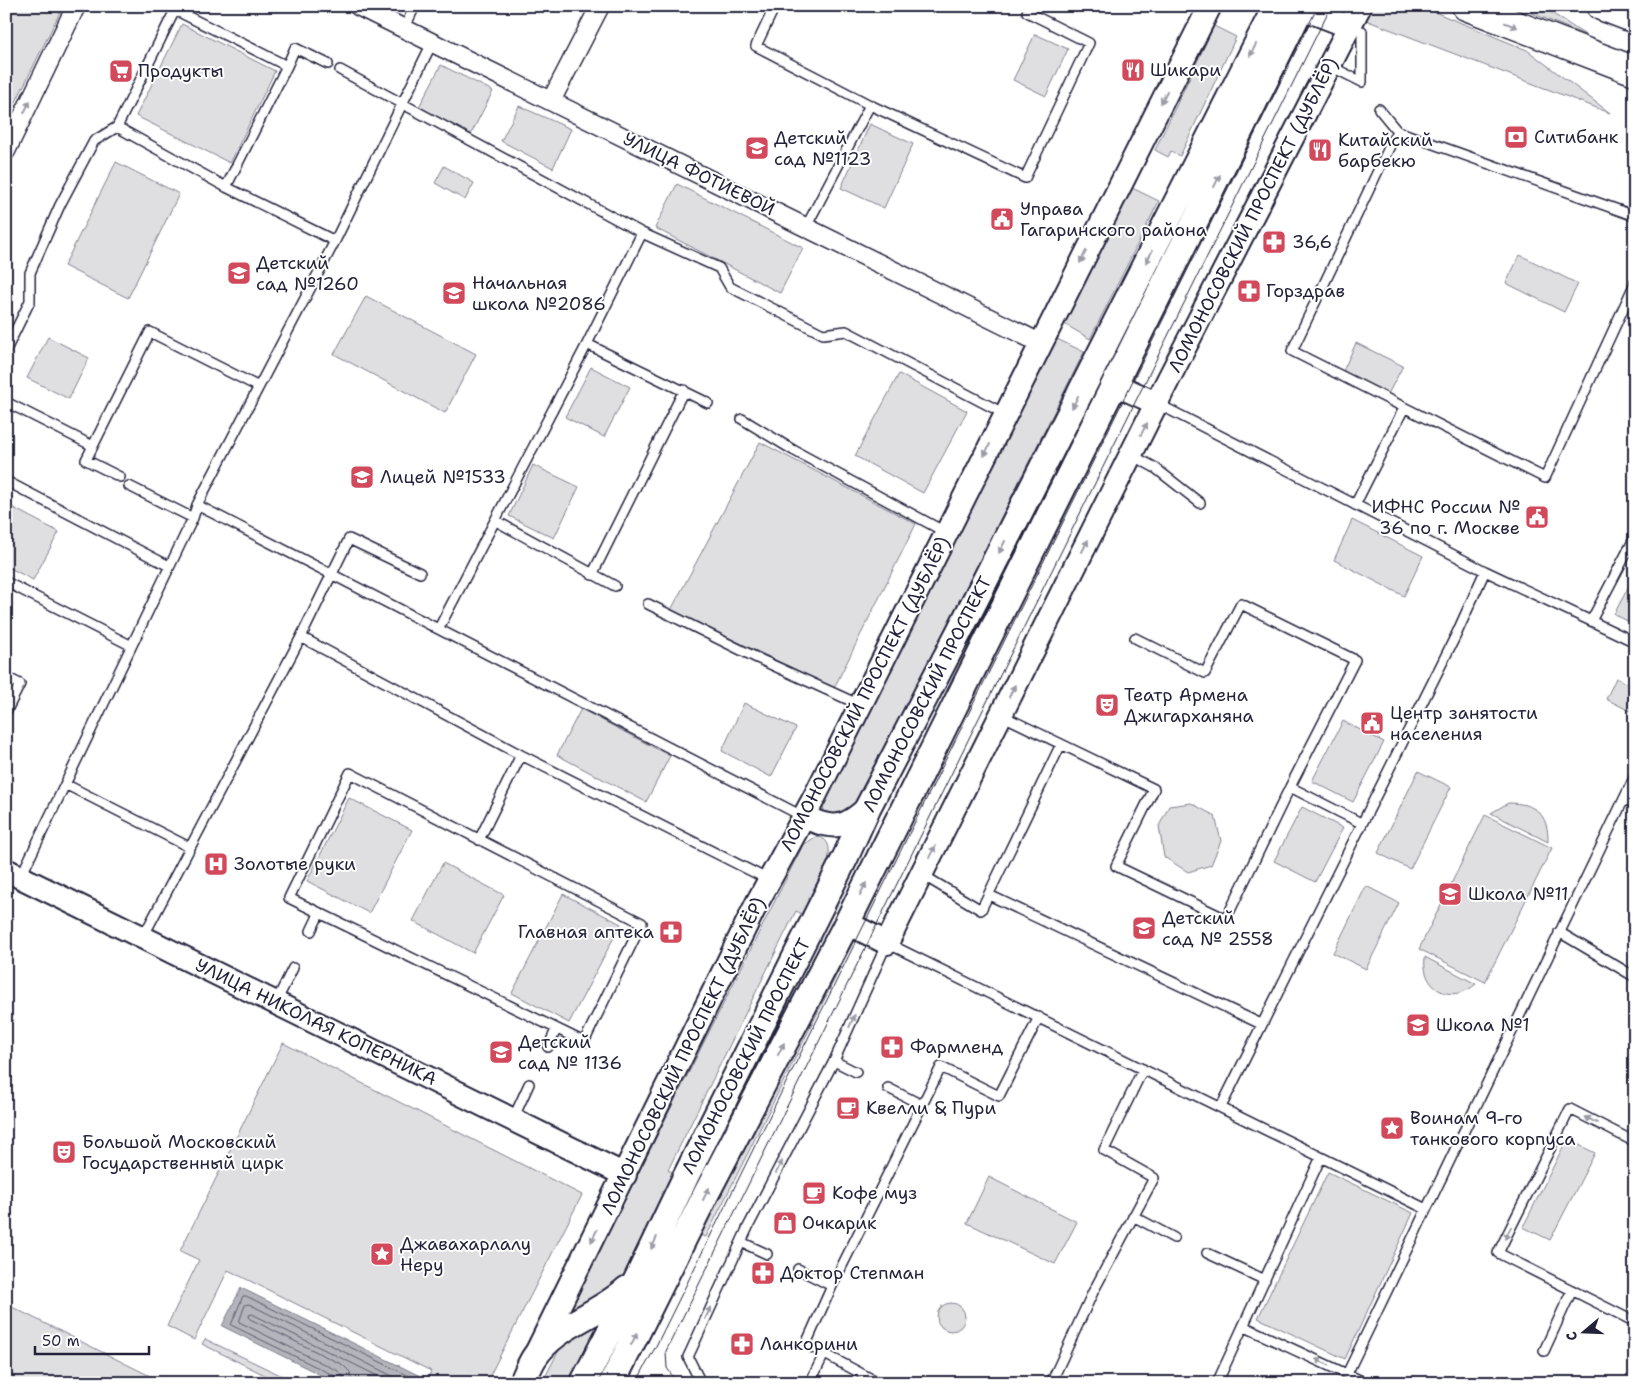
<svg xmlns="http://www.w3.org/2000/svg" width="1641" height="1389" viewBox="0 0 1641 1389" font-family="'Shantell Sans',sans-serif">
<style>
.green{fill:#dfdfe2;stroke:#80808e}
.water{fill:#b4b4bc;stroke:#7a7a88}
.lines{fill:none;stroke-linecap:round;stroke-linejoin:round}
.shore{stroke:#5c5c6f;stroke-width:1}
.service-casing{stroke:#22223b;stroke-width:12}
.minor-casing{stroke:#22223b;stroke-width:21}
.tertiary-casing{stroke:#22223b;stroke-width:26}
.secondary-casing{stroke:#22223b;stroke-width:29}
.primary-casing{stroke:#22223b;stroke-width:31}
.service{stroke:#fff;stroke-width:9}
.minor{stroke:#fff;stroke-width:18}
.tertiary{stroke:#fff;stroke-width:22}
.secondary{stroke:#fff;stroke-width:25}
.primary{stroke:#fff;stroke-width:28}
.tram{stroke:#22223b;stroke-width:1}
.oneway{fill:#9c9ca7}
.labels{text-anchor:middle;stroke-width:4;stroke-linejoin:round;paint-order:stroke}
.poi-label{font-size:18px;fill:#22223b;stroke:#fff;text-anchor:start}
.street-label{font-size:18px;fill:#22223b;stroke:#fff}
</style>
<rect width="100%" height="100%" fill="#fff"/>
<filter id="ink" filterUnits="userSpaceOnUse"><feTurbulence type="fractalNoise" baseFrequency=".02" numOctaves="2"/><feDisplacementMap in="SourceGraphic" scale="10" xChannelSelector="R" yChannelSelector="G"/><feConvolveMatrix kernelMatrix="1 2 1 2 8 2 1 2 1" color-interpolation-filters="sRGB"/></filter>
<g filter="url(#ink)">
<path class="green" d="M 6,6 L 63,6 L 6,122 Z
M 1366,6 L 1420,6 L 1527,50 L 1610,113 L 1368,21 L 1365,18 Z
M 1515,6 L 1541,6 L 1587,36 Z
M 182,24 L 275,71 L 230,163 L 136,116 Z
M 1214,26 L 1236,37 L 1180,156 L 1171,151 L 1168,157 L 1155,150 Z
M 1035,34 L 1068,49 L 1046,96 L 1013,80 Z
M 441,65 L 493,91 L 471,134 L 419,107 Z
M 519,106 L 571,129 L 553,168 L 501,141 Z
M 870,124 L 913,144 L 884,208 L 841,188 Z
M 116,162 L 179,194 L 128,298 L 64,266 Z
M 444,166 L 474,183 L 465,200 L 435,183 Z
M 677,184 L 803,248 L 780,293 L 655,228 Z
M 1128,186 L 1159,201 L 1090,339 L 1061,322 Z
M 1520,255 L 1578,284 L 1564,312 L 1506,283 Z
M 366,296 L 476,354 L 445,413 L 334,354 Z
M 48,337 L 89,358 L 69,399 L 27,378 Z
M 1053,337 L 1084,352 L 853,813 L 826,815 L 822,805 Z
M 1356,343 L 1403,366 L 1388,394 L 1343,371 Z
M 591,367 L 630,387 L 604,437 L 565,417 Z
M 899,374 L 967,411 L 923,493 L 855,456 Z
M 760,442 L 916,524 L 834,688 L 671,610 Z
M 533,465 L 579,487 L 554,538 L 509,516 Z
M 6,504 L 59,532 L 33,580 L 6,566 Z
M 1352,520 L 1423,556 L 1404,596 L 1334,560 Z
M 1635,575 L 1635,625 L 1614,614 Z
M 1616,678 L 1635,687 L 1635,700 L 1630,711 L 1606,699 Z
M 744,703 L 796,728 L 771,777 L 722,751 Z
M 581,709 L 670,756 L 646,802 L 557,755 Z
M 1343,721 L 1384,742 L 1353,802 L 1312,781 Z
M 1418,771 L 1451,787 L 1410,869 L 1378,853 Z
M 349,798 L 412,830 L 369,913 L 307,881 Z
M 1191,803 L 1215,816 L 1221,841 L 1211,865 L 1188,872 L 1164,857 L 1159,826 L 1169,806 Z
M 1508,803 C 1535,803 1549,814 1548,842 L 1491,813 Z
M 1302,807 L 1343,828 L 1315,882 L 1274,861 Z
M 1485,815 L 1552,848 L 1485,982 L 1419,949 Z
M 817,836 C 848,843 811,897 802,914 L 796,911 L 668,1170 L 674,1173 L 618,1287 L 572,1310 L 574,1301 L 803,845 Z
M 443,863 L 504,895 L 473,953 L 413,921 Z
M 1366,886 L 1399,903 L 1366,969 L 1333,953 Z
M 563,894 L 621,924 L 569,1023 L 512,993 Z
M 851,929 L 858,932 L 706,1237 L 699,1235 Z
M 1425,957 L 1476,984 C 1452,1005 1421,990 1425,957 Z
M 283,1043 L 582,1195 L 486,1383 L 426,1383 L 431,1371 L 228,1270 L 194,1340 L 167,1326 L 199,1260 L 180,1251 Z
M 1567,1139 L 1595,1153 L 1550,1240 L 1523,1227 Z
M 1328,1172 L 1413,1213 L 1345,1359 L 1258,1318 Z
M 989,1177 L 1077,1222 L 1055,1264 L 967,1223 Z
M937 1317a14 14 0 1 1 28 0a14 14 0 1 1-28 0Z
M 6,1304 L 164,1383 L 6,1383 Z
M 596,1323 L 598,1330 L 571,1383 L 542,1383 L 562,1344 Z
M 205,1339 L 297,1383 L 281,1383 L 202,1344 Z"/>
<path class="water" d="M 241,1288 L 420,1376 L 417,1383 L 337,1383 L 222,1326 Z"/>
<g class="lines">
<path class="shore" d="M 338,1383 L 335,1376 L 231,1325 L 243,1296 L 246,1296 L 411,1377 L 412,1383
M 344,1383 L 343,1376 L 338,1371 L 239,1322 L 245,1305 L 249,1304 L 406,1383
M 352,1383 L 350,1372 L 343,1365 L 250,1319 L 249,1315 L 252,1314 L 392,1383"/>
<g class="service-casing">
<path id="service" d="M 775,6 L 756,46 L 870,105 L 806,227
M 404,29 L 415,6
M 287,66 L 295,48 L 328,64
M 1330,66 L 1362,82 L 1362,31
M 340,70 L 642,233 L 719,268 L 730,287 L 823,334 L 846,331 L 1005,414
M 870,105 L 1025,178 L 1089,43 L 1027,12 L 1032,6
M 1379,109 L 1397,131
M 117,127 L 226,187
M 1635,216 L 1397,131 L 1292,351 L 1545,478 L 1635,283
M 587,344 L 708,403
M 6,350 L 30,301 L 30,273 L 60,205 L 94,141 L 117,127 L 175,10 L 287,66 L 226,187 L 335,241
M 6,402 L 93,446
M 1158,404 L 1485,571 L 1591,621 L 1635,537
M 742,419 L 793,450 L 947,533
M 1131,455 L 1154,467 L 1200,503
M 120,477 L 86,460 L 150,332 L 257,386
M 6,481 L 169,566
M 129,486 L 193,518
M 197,505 L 804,817
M 1355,505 L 1404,408
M 496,521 L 615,586
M 592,575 L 684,390
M 6,582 L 130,645
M 648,604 L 757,658 L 860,705
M 1591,621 L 1635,642
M 439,628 L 587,344 L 642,233
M 301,637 L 521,755 L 769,880
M 1135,638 L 1205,673 L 1241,604 L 1355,660 L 1290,787 L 1361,823
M 6,677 L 20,684 L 6,712
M 1001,715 L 1154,789 L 1116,866 L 1226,919 L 1290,787
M 350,773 L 642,923 L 584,1042 L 289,898 Z
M 65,784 L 189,847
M 1624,799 L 1635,804
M 479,840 L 521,755
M 921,874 L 981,910 L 1061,744
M 21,876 L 193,518 L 197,505 L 335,241 L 432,43
M 989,895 L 1261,1024
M 311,931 L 319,914
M 1559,932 L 1635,977
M 143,937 L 301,637 L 349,539 L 420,573
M 276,1002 L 293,968
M 548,1047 L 556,1030
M 834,1061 L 856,1072
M 888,1088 L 922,1105
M 1221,1107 L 1456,635 L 1485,571
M 513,1119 L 529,1084
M 1635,1142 L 1570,1109 L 1498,1253 L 1635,1322
M 1133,1216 L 1174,1238
M 741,1242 L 767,1254
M 1207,1253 L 1265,1280
M 798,1269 L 832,1286
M 1243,1326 L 1366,1383
M 1544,1351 L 1572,1290
M 1347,1374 L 1635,776
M 701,1383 L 688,1357 L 748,1227 L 834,1061 L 887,943 L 1426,1209
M 810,1383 L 824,1354
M 879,1383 L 806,1344 L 832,1286 L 941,1067 L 999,1096 L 1039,1017
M 1051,1383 L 1093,1292 L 1154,1178 L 1104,1150 L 1143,1069
M 1217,1383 L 1321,1157"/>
</g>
<g class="minor-casing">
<path id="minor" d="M 358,6 L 1040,343
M 551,101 L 600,6
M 6,151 L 76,6"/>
</g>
<g class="tertiary-casing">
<path id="tertiary" d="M 1296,6 L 1350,27
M 1114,384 L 1158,404
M 804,817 C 834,830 844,829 868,807
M 6,870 L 625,1175
M 847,923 L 887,943 L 1168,380 L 1360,6
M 538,1349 L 758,901 L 814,798 L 1210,6"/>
</g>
<g class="secondary-casing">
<path id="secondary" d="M 522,1383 C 526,1375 529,1366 534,1358 C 555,1325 599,1315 627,1289
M 583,1383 L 636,1281 L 686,1176 L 845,858 L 868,807 L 958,634 L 1276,6
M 612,1383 L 706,1194 L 847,923 L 1302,6"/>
</g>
<g class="primary-casing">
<path id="primary" d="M 1466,6 L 1635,71
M 1601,6 L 1635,19"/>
</g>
<use href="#service" class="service"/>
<use href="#minor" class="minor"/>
<use href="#tertiary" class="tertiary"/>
<use href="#secondary" class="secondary"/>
<use href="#primary" class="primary"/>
<path class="tram" d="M 636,1383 L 656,1346 L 1318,6
M 677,1383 L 667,1368 L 666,1351 L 1331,6"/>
</g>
<defs><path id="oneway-solid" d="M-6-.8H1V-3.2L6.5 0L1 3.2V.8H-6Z" transform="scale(1.25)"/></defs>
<g class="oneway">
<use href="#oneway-solid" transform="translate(1511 25) rotate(21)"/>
<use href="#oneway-solid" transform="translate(1253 50) rotate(117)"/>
<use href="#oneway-solid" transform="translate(1164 97) rotate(117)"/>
<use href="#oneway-solid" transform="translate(27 107) rotate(-64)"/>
<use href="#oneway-solid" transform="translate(1217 181) rotate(-64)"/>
<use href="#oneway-solid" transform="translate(1083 257) rotate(117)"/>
<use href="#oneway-solid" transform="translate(1149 257) rotate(117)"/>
<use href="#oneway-solid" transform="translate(1075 402) rotate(117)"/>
<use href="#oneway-solid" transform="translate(1144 429) rotate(-62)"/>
<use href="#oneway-solid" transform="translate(987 450) rotate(116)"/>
<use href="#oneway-solid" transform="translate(1085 546) rotate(-63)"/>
<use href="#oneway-solid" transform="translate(1002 547) rotate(117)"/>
<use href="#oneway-solid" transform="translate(1012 691) rotate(-64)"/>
<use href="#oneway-solid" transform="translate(932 852) rotate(-63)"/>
<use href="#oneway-solid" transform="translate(863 889) rotate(-63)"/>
<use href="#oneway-solid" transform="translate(852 1021) rotate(-66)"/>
<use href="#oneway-solid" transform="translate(781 1049) rotate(-63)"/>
<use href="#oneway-solid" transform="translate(1591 1120) rotate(-153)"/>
<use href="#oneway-solid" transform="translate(779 1167) rotate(-63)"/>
<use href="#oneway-solid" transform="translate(706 1194) rotate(-63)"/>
<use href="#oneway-solid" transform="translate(1508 1233) rotate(117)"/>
<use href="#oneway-solid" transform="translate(594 1236) rotate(116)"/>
<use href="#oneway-solid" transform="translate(654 1243) rotate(115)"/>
<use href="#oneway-solid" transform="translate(708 1313) rotate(-65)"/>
<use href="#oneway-solid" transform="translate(634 1339) rotate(-64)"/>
<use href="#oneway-solid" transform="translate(1322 1362) rotate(-155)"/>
</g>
</g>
<defs>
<g id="restaurant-square" transform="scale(1.25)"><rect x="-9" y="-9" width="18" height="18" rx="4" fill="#d1495b" stroke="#fff"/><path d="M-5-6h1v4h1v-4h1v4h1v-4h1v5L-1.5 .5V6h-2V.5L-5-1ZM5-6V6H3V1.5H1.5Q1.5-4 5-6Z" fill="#fff"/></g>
<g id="supermarket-square" transform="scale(1.25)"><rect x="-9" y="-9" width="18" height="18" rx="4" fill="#d1495b" stroke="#fff"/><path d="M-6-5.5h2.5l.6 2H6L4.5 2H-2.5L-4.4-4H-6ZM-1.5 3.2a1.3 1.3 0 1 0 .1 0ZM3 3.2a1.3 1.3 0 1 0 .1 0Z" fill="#fff"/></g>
<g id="bank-square" transform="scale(1.25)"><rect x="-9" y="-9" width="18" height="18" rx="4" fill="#d1495b" stroke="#fff"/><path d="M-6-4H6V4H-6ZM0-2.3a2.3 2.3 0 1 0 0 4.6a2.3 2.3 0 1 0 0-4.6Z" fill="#fff"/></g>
<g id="school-square" transform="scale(1.25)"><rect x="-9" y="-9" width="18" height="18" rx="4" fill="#d1495b" stroke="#fff"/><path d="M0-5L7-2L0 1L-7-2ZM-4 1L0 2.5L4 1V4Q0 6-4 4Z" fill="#fff"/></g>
<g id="civic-square" transform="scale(1.25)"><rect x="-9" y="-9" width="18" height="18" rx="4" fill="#d1495b" stroke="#fff"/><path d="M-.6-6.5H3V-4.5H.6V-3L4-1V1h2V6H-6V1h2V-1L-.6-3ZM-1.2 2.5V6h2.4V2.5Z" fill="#fff"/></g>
<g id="pharmacy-square" transform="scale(1.25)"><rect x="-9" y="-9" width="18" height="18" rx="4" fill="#d1495b" stroke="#fff"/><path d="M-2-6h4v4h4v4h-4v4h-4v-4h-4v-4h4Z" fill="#fff"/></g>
<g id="theatre-square" transform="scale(1.25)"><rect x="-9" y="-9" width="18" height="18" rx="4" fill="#d1495b" stroke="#fff"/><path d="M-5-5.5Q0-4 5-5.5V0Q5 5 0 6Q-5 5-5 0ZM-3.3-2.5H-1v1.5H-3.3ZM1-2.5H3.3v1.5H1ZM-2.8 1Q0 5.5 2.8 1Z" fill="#fff"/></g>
<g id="hospital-square" transform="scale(1.25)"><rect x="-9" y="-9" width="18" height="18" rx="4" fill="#d1495b" stroke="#fff"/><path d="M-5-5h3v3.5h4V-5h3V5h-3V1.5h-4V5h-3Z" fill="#fff"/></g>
<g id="cafe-square" transform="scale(1.25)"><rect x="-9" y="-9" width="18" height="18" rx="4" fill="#d1495b" stroke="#fff"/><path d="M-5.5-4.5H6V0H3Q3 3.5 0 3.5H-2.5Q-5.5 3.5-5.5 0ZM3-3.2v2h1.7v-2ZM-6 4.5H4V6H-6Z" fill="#fff"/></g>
<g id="sight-square" transform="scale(1.25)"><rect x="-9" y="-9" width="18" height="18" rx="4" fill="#d1495b" stroke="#fff"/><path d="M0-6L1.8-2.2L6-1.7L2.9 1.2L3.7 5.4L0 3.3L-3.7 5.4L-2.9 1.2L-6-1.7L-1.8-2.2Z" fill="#fff"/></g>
<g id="shop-square" transform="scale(1.25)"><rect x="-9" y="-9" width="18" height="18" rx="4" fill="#d1495b" stroke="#fff"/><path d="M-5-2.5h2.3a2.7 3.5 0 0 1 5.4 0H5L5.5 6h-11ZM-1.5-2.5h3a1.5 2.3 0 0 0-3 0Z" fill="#fff"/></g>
</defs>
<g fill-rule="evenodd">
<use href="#restaurant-square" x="1133" y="70"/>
<use href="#supermarket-square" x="121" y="71"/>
<use href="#bank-square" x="1516" y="137"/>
<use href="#school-square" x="757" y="148"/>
<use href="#restaurant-square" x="1320" y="150"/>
<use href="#civic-square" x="1002" y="219"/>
<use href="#pharmacy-square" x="1274" y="242"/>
<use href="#school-square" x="239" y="273"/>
<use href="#pharmacy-square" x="1249" y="291"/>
<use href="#school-square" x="454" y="293"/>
<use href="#school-square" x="362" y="477"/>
<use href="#civic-square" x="1537" y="517"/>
<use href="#theatre-square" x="1107" y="705"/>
<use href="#civic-square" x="1372" y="723"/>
<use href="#hospital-square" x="216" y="864"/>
<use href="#school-square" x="1450" y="894"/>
<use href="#school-square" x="1144" y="928"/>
<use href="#pharmacy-square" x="671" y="932"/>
<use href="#school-square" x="1418" y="1025"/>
<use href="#pharmacy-square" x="892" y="1047"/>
<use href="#school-square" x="501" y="1052"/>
<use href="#cafe-square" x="848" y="1108"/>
<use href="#sight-square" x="1392" y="1128"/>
<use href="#theatre-square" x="64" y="1152"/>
<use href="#cafe-square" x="814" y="1193"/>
<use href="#shop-square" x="785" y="1223"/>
<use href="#sight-square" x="382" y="1254"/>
<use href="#pharmacy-square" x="763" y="1273"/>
<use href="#pharmacy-square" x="742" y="1344"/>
</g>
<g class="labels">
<g class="poi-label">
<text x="1150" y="76">Шикари</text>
<text x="138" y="77">Продукты</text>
<text x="1534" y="143">Ситибанк</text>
<text x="774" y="144">Детский<tspan x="774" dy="21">сад №1123</tspan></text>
<text x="1338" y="146">Китайский<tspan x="1338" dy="21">барбекю</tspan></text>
<text x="1020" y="215">Управа<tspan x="1020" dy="21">Гагаринского района</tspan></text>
<text x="1292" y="248">36,6</text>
<text x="256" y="269">Детский<tspan x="256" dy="21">сад №1260</tspan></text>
<text x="472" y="289">Начальная<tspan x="472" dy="21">школа №2086</tspan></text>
<text x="1266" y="297">Горздрав</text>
<text x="380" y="483">Лицей №1533</text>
<text x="1520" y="513" text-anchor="end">ИФНС России №<tspan x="1520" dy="21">36 по г. Москве</tspan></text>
<text x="1124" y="701">Театр Армена<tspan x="1124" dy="21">Джигарханяна</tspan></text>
<text x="1390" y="719">Центр занятости<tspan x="1390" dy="21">населения</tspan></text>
<text x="234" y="870">Золотые руки</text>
<text x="1468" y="900">Школа №11</text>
<text x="1162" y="924">Детский<tspan x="1162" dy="21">сад № 2558</tspan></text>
<text x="654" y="938" text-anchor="end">Главная аптека</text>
<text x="1436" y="1031">Школа №1</text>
<text x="518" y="1048">Детский<tspan x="518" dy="21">сад № 1136</tspan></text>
<text x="910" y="1053">Фармленд</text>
<text x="866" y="1114">Квелли &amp; Пури</text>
<text x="1410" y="1124">Воинам 9-го<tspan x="1410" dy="21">танкового корпуса</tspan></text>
<text x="82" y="1148">Большой Московский<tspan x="82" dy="21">Государственный цирк</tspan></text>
<text x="832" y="1199">Кофе муз</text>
<text x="802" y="1229">Очкарик</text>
<text x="400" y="1250">Джавахарлалу<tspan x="400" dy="21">Неру</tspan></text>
<text x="780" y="1279">Доктор Степман</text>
<text x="760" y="1350">Ланкорини</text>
</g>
<g class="street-label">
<text transform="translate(699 174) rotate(26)" y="6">УЛИЦА ФОТИЕВОЙ</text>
<text transform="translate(1253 215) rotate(-63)" y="6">ЛОМОНОСОВСКИЙ ПРОСПЕКТ (ДУБЛЁР)</text>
<text transform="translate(865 694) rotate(-63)" y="6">ЛОМОНОСОВСКИЙ ПРОСПЕКТ (ДУБЛЁР)</text>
<text transform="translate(927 694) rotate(-63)" y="6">ЛОМОНОСОВСКИЙ ПРОСПЕКТ</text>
<text transform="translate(316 1022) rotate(26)" y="6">УЛИЦА НИКОЛАЯ КОПЕРНИКА</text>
<text transform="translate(683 1056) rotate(-64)" y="6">ЛОМОНОСОВСКИЙ ПРОСПЕКТ (ДУБЛЁР)</text>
<text transform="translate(746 1056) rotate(-63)" y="6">ЛОМОНОСОВСКИЙ ПРОСПЕКТ</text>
</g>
</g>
<rect width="1641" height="1389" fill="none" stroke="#fff" stroke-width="25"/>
<rect x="12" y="12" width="1616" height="1364" fill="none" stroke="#22223b" stroke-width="2" filter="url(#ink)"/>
<g transform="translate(1584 1332) rotate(251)" stroke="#ffffff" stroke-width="4" paint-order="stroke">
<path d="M0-4L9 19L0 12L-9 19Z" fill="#22223b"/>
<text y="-8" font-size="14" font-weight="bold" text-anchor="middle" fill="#22223b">С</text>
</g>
<path d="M35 1346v8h114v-8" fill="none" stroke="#22223b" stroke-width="2.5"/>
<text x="42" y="1346" font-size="15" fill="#22223b" stroke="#ffffff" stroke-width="4" paint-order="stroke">50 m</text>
</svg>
